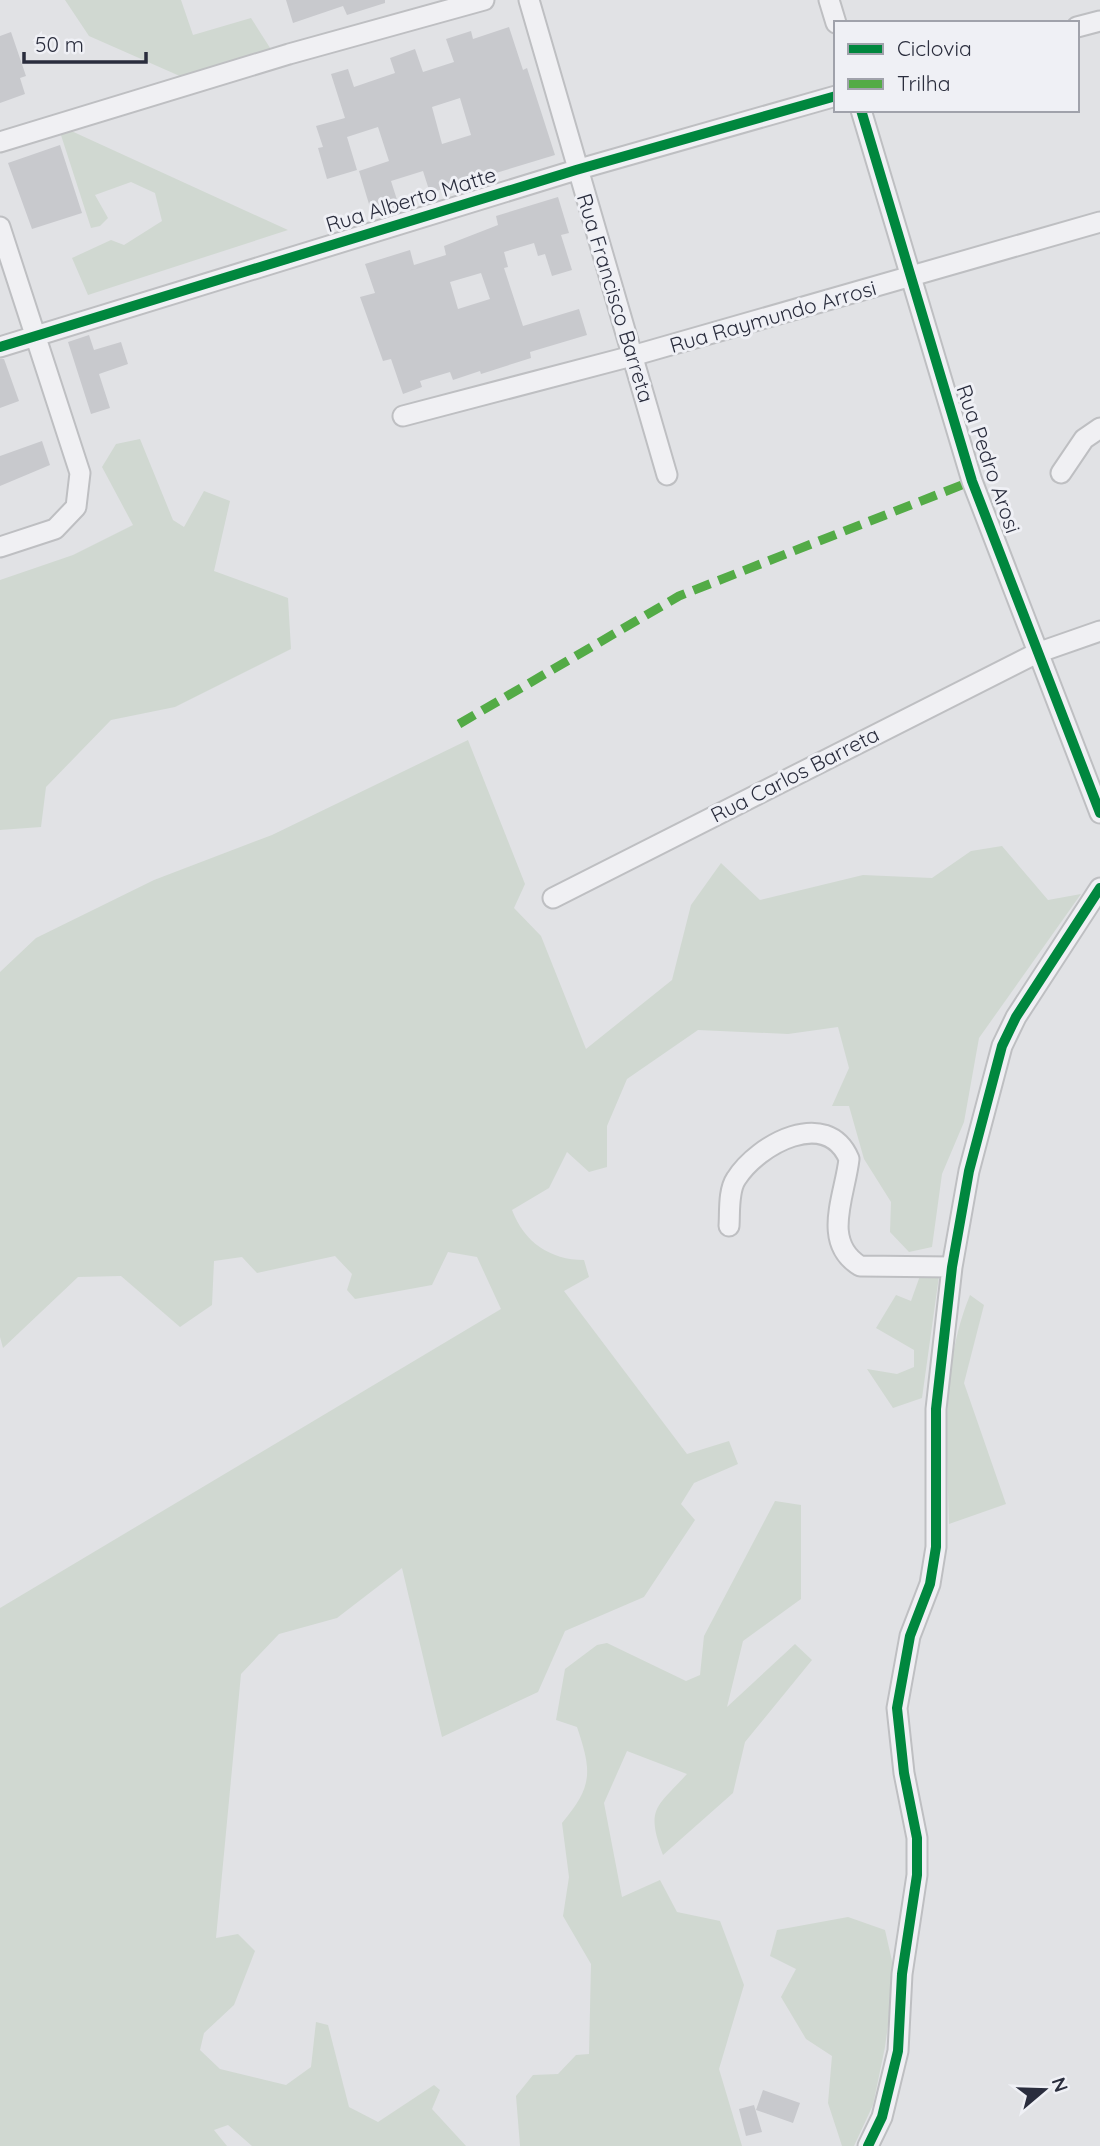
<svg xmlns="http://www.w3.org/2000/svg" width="1100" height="2146" viewBox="0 0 1100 2146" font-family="Quicksand,sans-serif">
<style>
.green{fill:#d0d8d1}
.building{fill:#c8c9cd;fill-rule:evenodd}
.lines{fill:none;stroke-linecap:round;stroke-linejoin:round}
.minor-casing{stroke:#bebfc2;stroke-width:23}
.minor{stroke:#f0f0f3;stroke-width:19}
.quiet{stroke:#53ab46;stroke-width:9;stroke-dasharray:18 9;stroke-linecap:butt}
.cycleway-casing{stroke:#eff0f5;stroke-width:15}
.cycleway{stroke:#00873e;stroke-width:10}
.labels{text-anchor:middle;stroke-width:6;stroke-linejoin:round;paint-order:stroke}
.street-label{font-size:21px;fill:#2a2d3d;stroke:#eff0f5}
</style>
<rect width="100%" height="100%" fill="#e1e2e5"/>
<path class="green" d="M 65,0 L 181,0 L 193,35 L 251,18 L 272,51 L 182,77 L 89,36 Z
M 67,129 L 288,230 L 88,295 L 72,258 L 111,240 L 124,245 L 162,221 L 155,193 L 131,182 L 95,195 L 108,218 L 100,226 L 91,228 L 60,132 Z
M 140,439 L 173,520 L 184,527 L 204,491 L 230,501 L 214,571 L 288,598 L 291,649 L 175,707 L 111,720 L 46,787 L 41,827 L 0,830 L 0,580 L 73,555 L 133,525 L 102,467 L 116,444 Z
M 468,740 L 525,884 L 514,908 L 541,936 L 586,1049 L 672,980 L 691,905 L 721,863 L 760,900 L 863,875 L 932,878 L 971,851 L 1002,846 L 1048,900 L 1081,894 L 979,1038 L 964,1122 L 942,1174 L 932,1247 L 909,1252 L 890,1232 L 891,1202 L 864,1159 L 849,1106 L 832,1106 L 849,1068 L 838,1027 L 788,1034 L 698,1030 L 627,1079 L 607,1126 L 607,1167 L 589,1172 L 567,1152 L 549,1188 L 512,1210 C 524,1242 550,1260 584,1260 L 589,1277 L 564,1291 L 687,1454 L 729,1441 L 738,1464 L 694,1483 L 681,1504 L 695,1520 L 644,1597 L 565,1631 L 538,1692 L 442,1737 L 402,1568 L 337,1618 L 279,1634 L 241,1674 L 216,1938 L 238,1934 L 255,1951 L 234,2005 L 204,2033 L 200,2050 L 220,2069 L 286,2085 L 311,2067 L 316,2022 L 328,2025 L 349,2107 L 378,2122 L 434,2085 L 440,2090 L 432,2109 L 466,2146 L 252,2146 L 228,2125 L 214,2130 L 227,2146 L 0,2146 L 0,1608 L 501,1309 L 477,1257 L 448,1252 L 432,1285 L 355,1299 L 347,1290 L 352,1274 L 335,1256 L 257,1273 L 242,1257 L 214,1261 L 212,1305 L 180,1327 L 121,1276 L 78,1277 L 3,1348 L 0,1337 L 0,972 L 36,938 L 154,880 L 272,835 Z
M 921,1273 L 939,1276 L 922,1398 L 893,1408 L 867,1369 L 897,1374 L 914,1367 L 914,1350 L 876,1328 L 896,1295 L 911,1301 Z
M 970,1295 L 984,1305 L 964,1383 L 1006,1504 L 949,1524 C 947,1447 940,1368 970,1295 Z
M 775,1501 L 801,1505 L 801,1599 L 743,1641 L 727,1707 L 795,1644 L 812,1660 L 745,1742 L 733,1793 L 663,1855 C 645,1808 657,1807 687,1774 L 627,1751 L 604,1803 L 622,1897 L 660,1880 L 677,1912 L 720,1921 L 744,1985 L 719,2069 L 742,2146 L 520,2146 L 516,2096 L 533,2075 L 558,2074 L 576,2055 L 589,2054 L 591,1964 L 563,1916 L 569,1877 L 562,1823 C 593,1786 592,1772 577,1727 L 556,1720 L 565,1669 L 597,1645 L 607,1643 L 686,1681 L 700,1675 L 704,1636 Z
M 848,1917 L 885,1930 L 895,1974 L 885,2047 L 873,2105 L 854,2146 L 842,2146 L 828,2103 L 832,2056 L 806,2039 L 781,1997 L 796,1969 L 770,1956 L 777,1930 Z"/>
<path class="building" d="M 286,0 L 385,0 L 385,3 L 347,15 L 343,6 L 293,23 Z
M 509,27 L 523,70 L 527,68 L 555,155 L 430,193 L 423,171 L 391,181 L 399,206 L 372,214 L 359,171 L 389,161 L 378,127 L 347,137 L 357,170 L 327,179 L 318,148 L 323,147 L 316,126 L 345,118 L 331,74 L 348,69 L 354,87 L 395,73 L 390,58 L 415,49 L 423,72 L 454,62 L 446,39 L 471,31 L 473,39 ZM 460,98 L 471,135 L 442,144 L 432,107 Z
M 11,32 L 26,76 L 20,78 L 25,94 L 0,103 L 0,36 Z
M 60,145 L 82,213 L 32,229 L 8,163 Z
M 558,197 L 569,233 L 561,235 L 572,270 L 552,276 L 545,254 L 538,256 L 534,243 L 504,252 L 508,267 L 504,268 L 523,326 L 579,309 L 587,335 L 530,352 L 531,358 L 481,374 L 480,371 L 453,380 L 450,372 L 420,381 L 422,387 L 403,394 L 391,359 L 383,361 L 360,297 L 375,293 L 365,264 L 410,250 L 414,265 L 446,255 L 444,246 L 498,225 L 496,216 ZM 481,273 L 490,299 L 458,309 L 450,282 Z
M 89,335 L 94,350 L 121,342 L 128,364 L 99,374 L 110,408 L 91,414 L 68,342 Z
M 0,359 L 4,359 L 19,401 L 0,408 Z
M 42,441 L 50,465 L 0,486 L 0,456 Z
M 763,2090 L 800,2103 L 793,2123 L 756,2110 Z
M 754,2105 L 762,2132 L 746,2136 L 739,2109 Z"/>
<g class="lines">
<g class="minor-casing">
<path id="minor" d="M 529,0 L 667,475
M 829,0 L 836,23
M 1077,27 L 1100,21
M 861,110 L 972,481 L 1100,813
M 0,142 L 289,54 L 484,0
M 0,227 L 80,473 L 76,507 L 55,529 L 0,547
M 0,347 L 576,170 L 836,96
M 403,416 L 632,356 L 1100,222
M 1061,473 L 1084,439 L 1100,428
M 553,898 L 1037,653 L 1100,631
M 729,1226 C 730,1212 728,1191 736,1179 C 758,1144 827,1107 849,1159 C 845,1196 821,1242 860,1266 L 952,1267
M 868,2146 L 882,2117 L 898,2051 L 902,1974 L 917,1875 L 917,1838 L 904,1773 L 897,1708 L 910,1636 L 930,1584 L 936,1547 L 936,1409 L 952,1267 L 969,1171 L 1002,1046 L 1016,1017 L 1100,888"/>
</g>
<use href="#minor" class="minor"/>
<path class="quiet" d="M 459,724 L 679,596 L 972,481"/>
<g class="cycleway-casing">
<path id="cycleway" d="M 861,110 L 972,481 L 1100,813
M 0,347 L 576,170 L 836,96
M 868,2146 L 882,2117 L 898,2051 L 902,1974 L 917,1875 L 917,1838 L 904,1773 L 897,1708 L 910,1636 L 930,1584 L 936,1547 L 936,1409 L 952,1267 L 969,1171 L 1002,1046 L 1016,1017 L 1100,888"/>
</g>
<use href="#cycleway" class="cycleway"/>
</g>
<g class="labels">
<g class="street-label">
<text transform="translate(411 200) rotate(-17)" y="7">Rua Alberto Matte</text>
<text transform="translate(615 298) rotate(73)" y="7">Rua Francisco Barreta</text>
<text transform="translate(773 317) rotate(-16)" y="7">Rua Raymundo Arrosi</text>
<text transform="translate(988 459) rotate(71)" y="7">Rua Pedro Arosi</text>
<text transform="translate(795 775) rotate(-27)" y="7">Rua Carlos Barreta</text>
</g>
</g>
<rect x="834" y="21" width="245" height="91" fill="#eff0f5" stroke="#a0a2ab" stroke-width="2"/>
<rect x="848" y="44" width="35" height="10" fill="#00873e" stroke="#a0a2ab" stroke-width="2"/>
<text x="897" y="56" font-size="21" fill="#2a2d3d">Ciclovia</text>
<rect x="848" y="79" width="35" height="10" fill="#53ab46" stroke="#a0a2ab" stroke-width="2"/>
<text x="897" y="91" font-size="21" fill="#2a2d3d">Trilha</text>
<g transform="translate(1044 2090) rotate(71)" stroke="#eff0f5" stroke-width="5" paint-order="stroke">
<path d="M0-5L12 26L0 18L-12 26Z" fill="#2a2d3d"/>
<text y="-10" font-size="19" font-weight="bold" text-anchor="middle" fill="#2a2d3d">N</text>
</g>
<path d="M24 52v10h122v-10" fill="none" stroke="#2a2d3d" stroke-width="3.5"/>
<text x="35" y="52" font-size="21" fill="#2a2d3d" stroke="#eff0f5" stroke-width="5" paint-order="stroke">50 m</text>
</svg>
